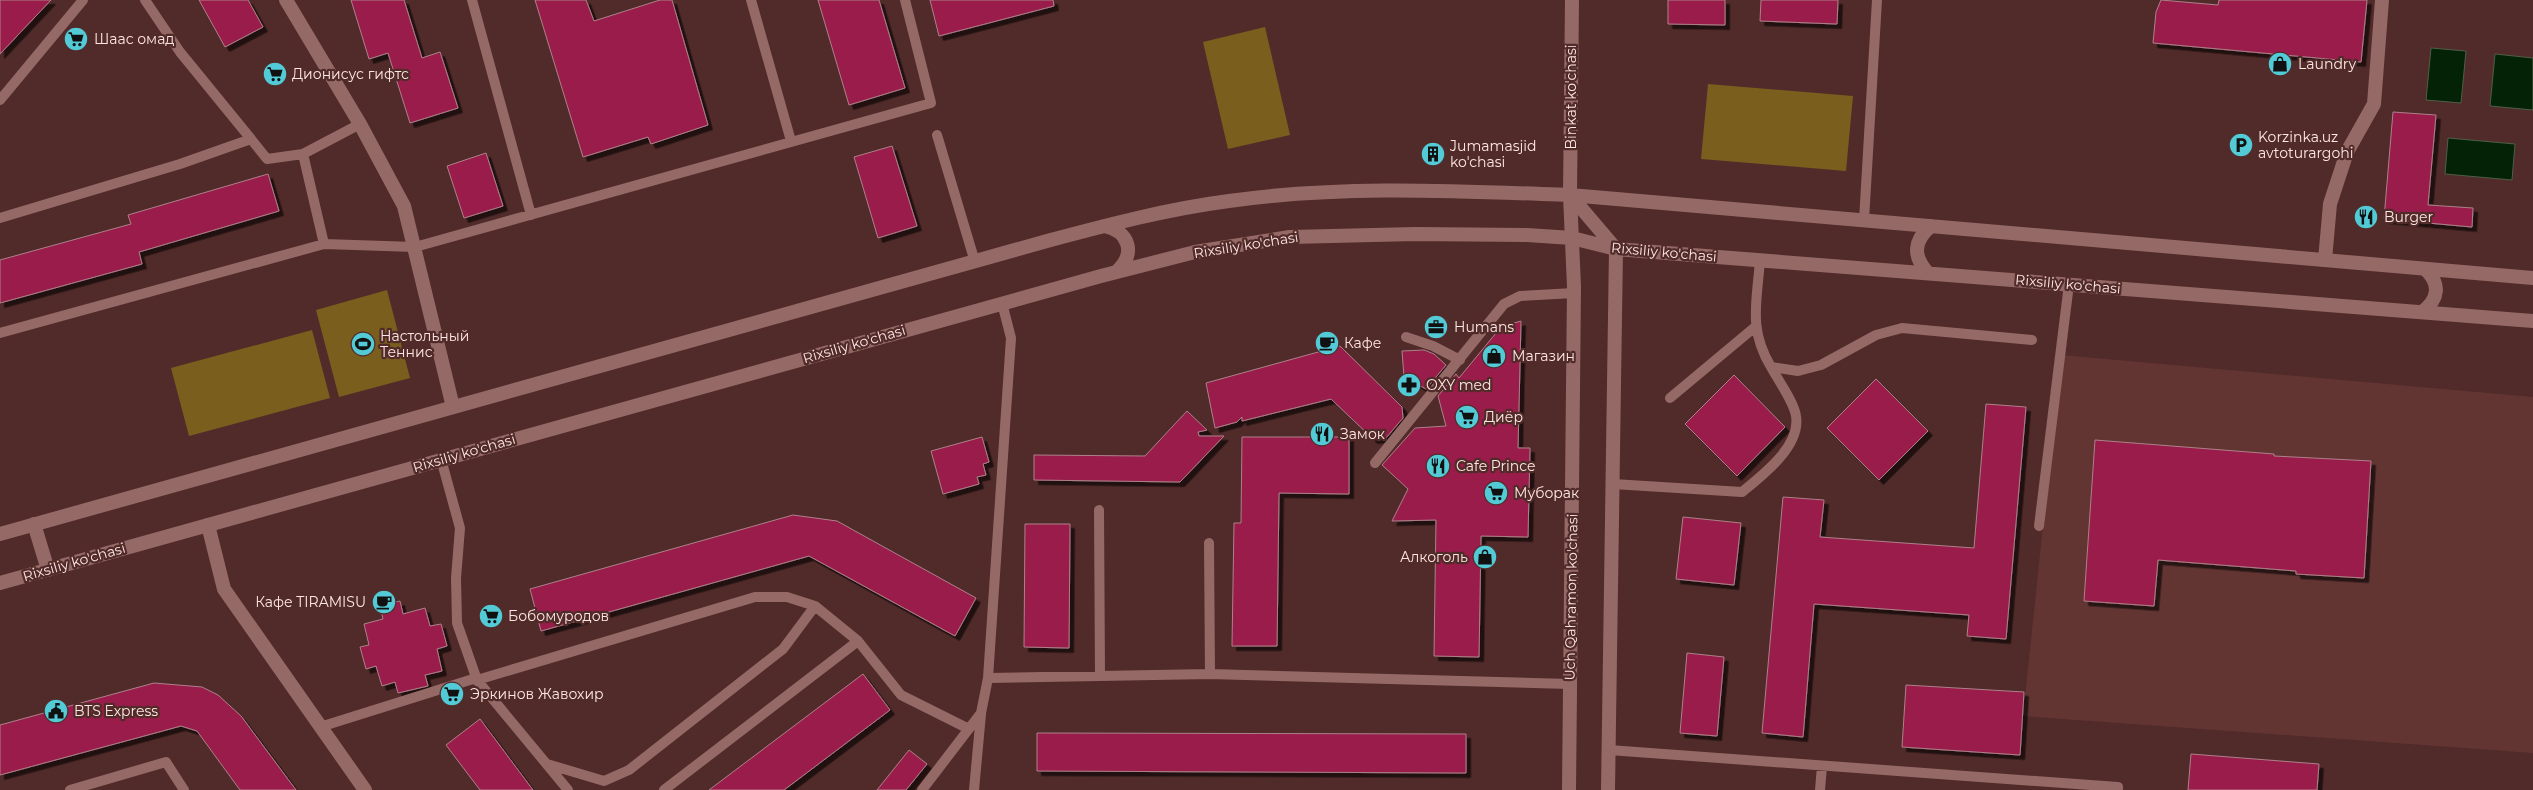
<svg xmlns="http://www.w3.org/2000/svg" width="2533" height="790" viewBox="0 0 2533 790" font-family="Montserrat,sans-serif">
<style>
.built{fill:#623533}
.green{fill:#7a5e1e}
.water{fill:#042306;stroke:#4f5e48}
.building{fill:#991c4b;stroke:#ad818a;filter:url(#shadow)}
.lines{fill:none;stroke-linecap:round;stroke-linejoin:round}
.service{stroke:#956a66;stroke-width:10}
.minor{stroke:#956a66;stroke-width:14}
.secondary{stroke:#956a66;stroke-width:14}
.labels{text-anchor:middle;stroke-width:4.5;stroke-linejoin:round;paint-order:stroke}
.poi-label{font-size:14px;fill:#ffe6e3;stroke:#512b29;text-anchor:start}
.street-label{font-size:14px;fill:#ffe6e3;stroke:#512b29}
</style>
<defs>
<filter id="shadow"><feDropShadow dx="4.5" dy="4.5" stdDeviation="0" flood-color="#0009"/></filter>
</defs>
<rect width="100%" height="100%" fill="#512b29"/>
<path class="built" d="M 2061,355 L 2533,397 L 2533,753 L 2023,716 Z"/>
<path class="green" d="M 1265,27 L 1290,135 L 1228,149 L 1203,42 Z
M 1708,84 L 1853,96 L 1846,171 L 1701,159 Z
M 387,290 L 410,378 L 339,397 L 316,310 Z
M 312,330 L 330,398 L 189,436 L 171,368 Z"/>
<path class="water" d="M 2431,48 L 2466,51 L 2461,103 L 2426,100 Z
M 2495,54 L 2533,58 L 2533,110 L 2490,106 Z
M 2448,138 L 2515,144 L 2512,180 L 2445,174 Z"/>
<path class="building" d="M 0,0 L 51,0 L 0,54 Z
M 199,0 L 248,0 L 263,27 L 225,47 Z
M 351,0 L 404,0 L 422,58 L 440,52 L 458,108 L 410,123 L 388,53 L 369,59 Z
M 535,0 L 586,0 L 594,21 L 660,0 L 672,0 L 708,125 L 651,144 L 648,137 L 583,157 Z
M 818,0 L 879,0 L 905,88 L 849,105 Z
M 930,0 L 1053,0 L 1054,6 L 939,36 Z
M 1668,0 L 1725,0 L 1725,25 L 1668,24 Z
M 1761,0 L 1838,0 L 1837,24 L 1760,21 Z
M 2161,0 L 2218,5 L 2219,0 L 2367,0 L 2361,62 L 2153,43 L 2156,12 Z
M 2393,112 L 2436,115 L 2428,205 L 2473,208 L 2472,227 L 2384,219 Z
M 892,146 L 917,226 L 878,238 L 854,157 Z
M 486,153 L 503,206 L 464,218 L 447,166 Z
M 268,174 L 279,211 L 139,252 L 142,264 L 0,303 L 0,260 L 131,224 L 128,215 Z
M 1521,321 L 1518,448 L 1530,448 L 1528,537 L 1481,536 L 1479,657 L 1434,656 L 1436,520 L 1392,521 L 1408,489 L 1382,465 L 1415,428 L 1446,426 L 1438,396 L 1456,374 L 1459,378 L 1501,327 Z
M 1340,346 L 1402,407 L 1403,418 L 1386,438 L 1373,439 L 1331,399 L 1242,421 L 1242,417 L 1237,422 L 1215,428 L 1206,383 Z
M 1424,350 L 1434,354 L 1446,365 L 1426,389 L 1404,377 L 1402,351 Z
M 1734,375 L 1785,427 L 1737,476 L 1685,424 Z
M 1876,379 L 1928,431 L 1879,480 L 1827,428 Z
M 1986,404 L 2026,407 L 2006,639 L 1967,636 L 1969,615 L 1814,604 L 1803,737 L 1762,733 L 1783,497 L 1824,500 L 1820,537 L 1974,548 Z
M 1187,411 L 1207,430 L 1198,432 L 1199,436 L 1224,436 L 1180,482 L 1034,480 L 1034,455 L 1145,456 Z
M 982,437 L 989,462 L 983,464 L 986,475 L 977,477 L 979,484 L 943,494 L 931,451 Z
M 1242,437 L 1349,437 L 1349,494 L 1279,493 L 1277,646 L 1232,646 L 1234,523 L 1241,523 Z
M 2095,440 L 2274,454 L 2274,456 L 2371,461 L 2364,578 L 2296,574 L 2296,571 L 2158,560 L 2154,606 L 2084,601 Z
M 793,515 L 837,521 L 976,598 L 955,636 L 809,556 L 541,631 L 530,589 Z
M 1683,517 L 1741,523 L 1734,585 L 1676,579 Z
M 1025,524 L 1070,524 L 1069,648 L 1024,647 Z
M 400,601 L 403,614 L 425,608 L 430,626 L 441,624 L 447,646 L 437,649 L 442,671 L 425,675 L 428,686 L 398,693 L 395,682 L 382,686 L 376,666 L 366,669 L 360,647 L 369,645 L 364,624 L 383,619 L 380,606 Z
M 1687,653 L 1724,657 L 1717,736 L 1680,733 Z
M 863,674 L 890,710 L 784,790 L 709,790 Z
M 154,683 L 202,687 L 218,695 L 241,716 L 296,790 L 240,790 L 197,731 L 181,726 L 0,775 L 0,725 Z
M 1906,685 L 2024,692 L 2020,755 L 1902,747 Z
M 480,719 L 533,790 L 480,790 L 446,745 Z
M 1037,733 L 1466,734 L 1466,773 L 1037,771 Z
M 909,750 L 927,764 L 906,790 L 877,790 Z
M 2191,754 L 2319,764 L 2317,790 L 2188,790 Z"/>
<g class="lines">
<path class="service" d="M 145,0 L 180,52 L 251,139
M 472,0 L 531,215
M 751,0 L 791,141
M 0,100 L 83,0
M 937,135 L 975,262
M 0,218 L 180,164 L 251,139 L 267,159 L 303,154 L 360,124
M 1864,220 L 1877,0
M 324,244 L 415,247 L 931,103 L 905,0
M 1760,260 C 1757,302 1748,329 1771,367 L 1798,371 L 1821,365 L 1876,335 L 1902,328 L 2032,340
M 0,333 L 324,244 L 303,154
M 1406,337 L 1433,346 L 1460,360
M 1670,398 L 1755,327
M 441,459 L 460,528 L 456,578 L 457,623 L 477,680 L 755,597 L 787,597 L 815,606 L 858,641 L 901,695 L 969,729
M 1375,463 L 1504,304 L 1520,296 L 1574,293
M 1613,484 L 1742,492 C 1763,475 1801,446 1796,416 C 1794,402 1778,380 1771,367
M 1099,510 L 1100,676
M 2039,526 L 2069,284
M 1209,543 L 1210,674
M 988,678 L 1210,674 L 1570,684
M 320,727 L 473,679 L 477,680 L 568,790
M 1609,750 L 2118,787 L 2118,790
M 547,764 L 604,781 L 629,770 L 783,649 L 815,606
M 70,790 L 166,762 L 184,790
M 664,790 L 858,641
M 922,790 L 981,713 L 988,678 L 1011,338 L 1002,303
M 974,790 L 981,714
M 1820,790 L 1822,766"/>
<path class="minor" d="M 286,0 L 360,124 L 404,206 L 453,407
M 2325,260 L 2330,204 L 2347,152 L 2374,104 L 2382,0
M 208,525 L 224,589 L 365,790"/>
<path class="secondary" d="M 1570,195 L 1616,249
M 1104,226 C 1129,231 1137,254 1116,272
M 1928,273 C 1912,256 1914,240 1931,226
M 2422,312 C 2439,299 2441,284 2425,269
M 34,524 L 48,570
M 0,534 L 1047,241 C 1107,225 1167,209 1229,201 C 1342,185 1456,191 1570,195 L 2533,278
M 0,583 L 1101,276 L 1195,252 L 1290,237 L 1415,234 L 1527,235 L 1572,238 L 1616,249 L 2533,321
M 1569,790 L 1574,287 L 1570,195 L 1572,0
M 1608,790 L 1616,249"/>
</g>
<defs>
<g id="supermarket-disc" transform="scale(1.25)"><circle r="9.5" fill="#52cbd7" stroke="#512b29"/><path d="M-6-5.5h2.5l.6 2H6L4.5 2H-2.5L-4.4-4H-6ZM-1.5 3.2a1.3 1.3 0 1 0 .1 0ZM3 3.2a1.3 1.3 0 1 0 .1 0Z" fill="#111"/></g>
<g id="shop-disc" transform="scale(1.25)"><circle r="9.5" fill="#52cbd7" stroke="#512b29"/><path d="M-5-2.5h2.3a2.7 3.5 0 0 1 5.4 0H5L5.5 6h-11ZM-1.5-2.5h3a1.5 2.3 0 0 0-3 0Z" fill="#111"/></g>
<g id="parking-disc" transform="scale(1.25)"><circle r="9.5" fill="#52cbd7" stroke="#512b29"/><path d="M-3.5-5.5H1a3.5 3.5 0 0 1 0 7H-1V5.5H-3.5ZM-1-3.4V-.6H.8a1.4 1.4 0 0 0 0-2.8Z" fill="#111"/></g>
<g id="building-disc" transform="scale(1.25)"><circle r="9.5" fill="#52cbd7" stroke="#512b29"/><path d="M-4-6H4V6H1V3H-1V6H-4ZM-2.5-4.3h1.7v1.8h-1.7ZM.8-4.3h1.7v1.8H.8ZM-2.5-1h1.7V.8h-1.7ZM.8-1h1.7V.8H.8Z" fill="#111"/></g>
<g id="restaurant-disc" transform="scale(1.25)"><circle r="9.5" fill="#52cbd7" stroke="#512b29"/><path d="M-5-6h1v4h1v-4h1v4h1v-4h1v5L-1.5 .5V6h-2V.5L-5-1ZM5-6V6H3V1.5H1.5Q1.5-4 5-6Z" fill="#111"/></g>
<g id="office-disc" transform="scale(1.25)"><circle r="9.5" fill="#52cbd7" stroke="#512b29"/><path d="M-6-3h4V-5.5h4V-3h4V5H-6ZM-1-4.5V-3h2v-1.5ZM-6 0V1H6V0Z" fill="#111"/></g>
<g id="cafe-disc" transform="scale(1.25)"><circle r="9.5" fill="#52cbd7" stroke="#512b29"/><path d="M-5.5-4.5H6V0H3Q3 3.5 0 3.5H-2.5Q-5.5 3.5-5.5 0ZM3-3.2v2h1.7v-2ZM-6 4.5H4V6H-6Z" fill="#111"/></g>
<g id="stadium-disc" transform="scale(1.25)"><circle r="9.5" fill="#52cbd7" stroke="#512b29"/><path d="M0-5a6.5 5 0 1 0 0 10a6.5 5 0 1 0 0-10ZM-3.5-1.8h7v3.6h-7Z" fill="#111"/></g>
<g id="pharmacy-disc" transform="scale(1.25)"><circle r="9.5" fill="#52cbd7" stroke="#512b29"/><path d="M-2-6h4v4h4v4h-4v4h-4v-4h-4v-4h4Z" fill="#111"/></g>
<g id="civic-disc" transform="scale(1.25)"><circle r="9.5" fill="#52cbd7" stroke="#512b29"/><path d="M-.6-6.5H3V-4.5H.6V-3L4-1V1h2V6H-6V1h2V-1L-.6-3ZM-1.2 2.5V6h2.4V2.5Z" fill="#111"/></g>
</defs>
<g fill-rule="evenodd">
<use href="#supermarket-disc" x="76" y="39"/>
<use href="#shop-disc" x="2280" y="64"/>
<use href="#supermarket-disc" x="275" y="74"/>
<use href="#parking-disc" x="2241" y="145"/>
<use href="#building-disc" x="1433" y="154"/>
<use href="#restaurant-disc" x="2366" y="217"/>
<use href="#office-disc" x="1436" y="327"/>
<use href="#cafe-disc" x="1327" y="343"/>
<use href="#stadium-disc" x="363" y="344"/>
<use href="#shop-disc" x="1494" y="356"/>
<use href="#pharmacy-disc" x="1409" y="385"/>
<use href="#supermarket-disc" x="1467" y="417"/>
<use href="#restaurant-disc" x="1322" y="434"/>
<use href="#restaurant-disc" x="1438" y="466"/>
<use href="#supermarket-disc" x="1496" y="493"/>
<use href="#shop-disc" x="1485" y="557"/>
<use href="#cafe-disc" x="384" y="602"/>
<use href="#supermarket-disc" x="491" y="616"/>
<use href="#supermarket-disc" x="452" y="694"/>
<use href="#civic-disc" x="56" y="711"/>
</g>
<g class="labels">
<g class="poi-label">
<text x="94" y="44">Шаас омад</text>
<text x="2298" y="69">Laundry</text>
<text x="292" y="79">Дионисус гифтс</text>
<text x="2258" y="142">Korzinka.uz<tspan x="2258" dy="16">avtoturargohi</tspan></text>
<text x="1450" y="151">Jumamasjid<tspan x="1450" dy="16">ko'chasi</tspan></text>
<text x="2384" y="222">Burger</text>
<text x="1454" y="332">Humans</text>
<text x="380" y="341">Настольный<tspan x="380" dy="16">Теннис</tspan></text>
<text x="1344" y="348">Кафе</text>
<text x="1512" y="361">Магазин</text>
<text x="1426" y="390">OXY med</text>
<text x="1484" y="422">Диёр</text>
<text x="1340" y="439">Замок</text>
<text x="1456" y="471">Cafe Prince</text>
<text x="1514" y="498">Муборак</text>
<text x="1468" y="562" text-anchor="end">Алкоголь</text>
<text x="366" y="607" text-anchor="end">Кафе TIRAMISU</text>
<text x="508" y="621">Бобомуродов</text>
<text x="470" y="699">Эркинов Жавохир</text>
<text x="74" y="716">BTS Express</text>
</g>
<g class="street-label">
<text transform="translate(1571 97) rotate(-90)" y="5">Binkat ko'chasi</text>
<text transform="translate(1246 245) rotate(-9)" y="5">Rixsiliy ko'chasi</text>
<text transform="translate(1664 252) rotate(5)" y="5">Rixsiliy ko'chasi</text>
<text transform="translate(2068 284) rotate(5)" y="5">Rixsiliy ko'chasi</text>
<text transform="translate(854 344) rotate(-16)" y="5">Rixsiliy ko'chasi</text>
<text transform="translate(464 453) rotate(-16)" y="5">Rixsiliy ko'chasi</text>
<text transform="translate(74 562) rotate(-16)" y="5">Rixsiliy ko'chasi</text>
<text transform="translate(1571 597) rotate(-89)" y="5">Uch Qahramon ko'chasi</text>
</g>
</g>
</svg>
